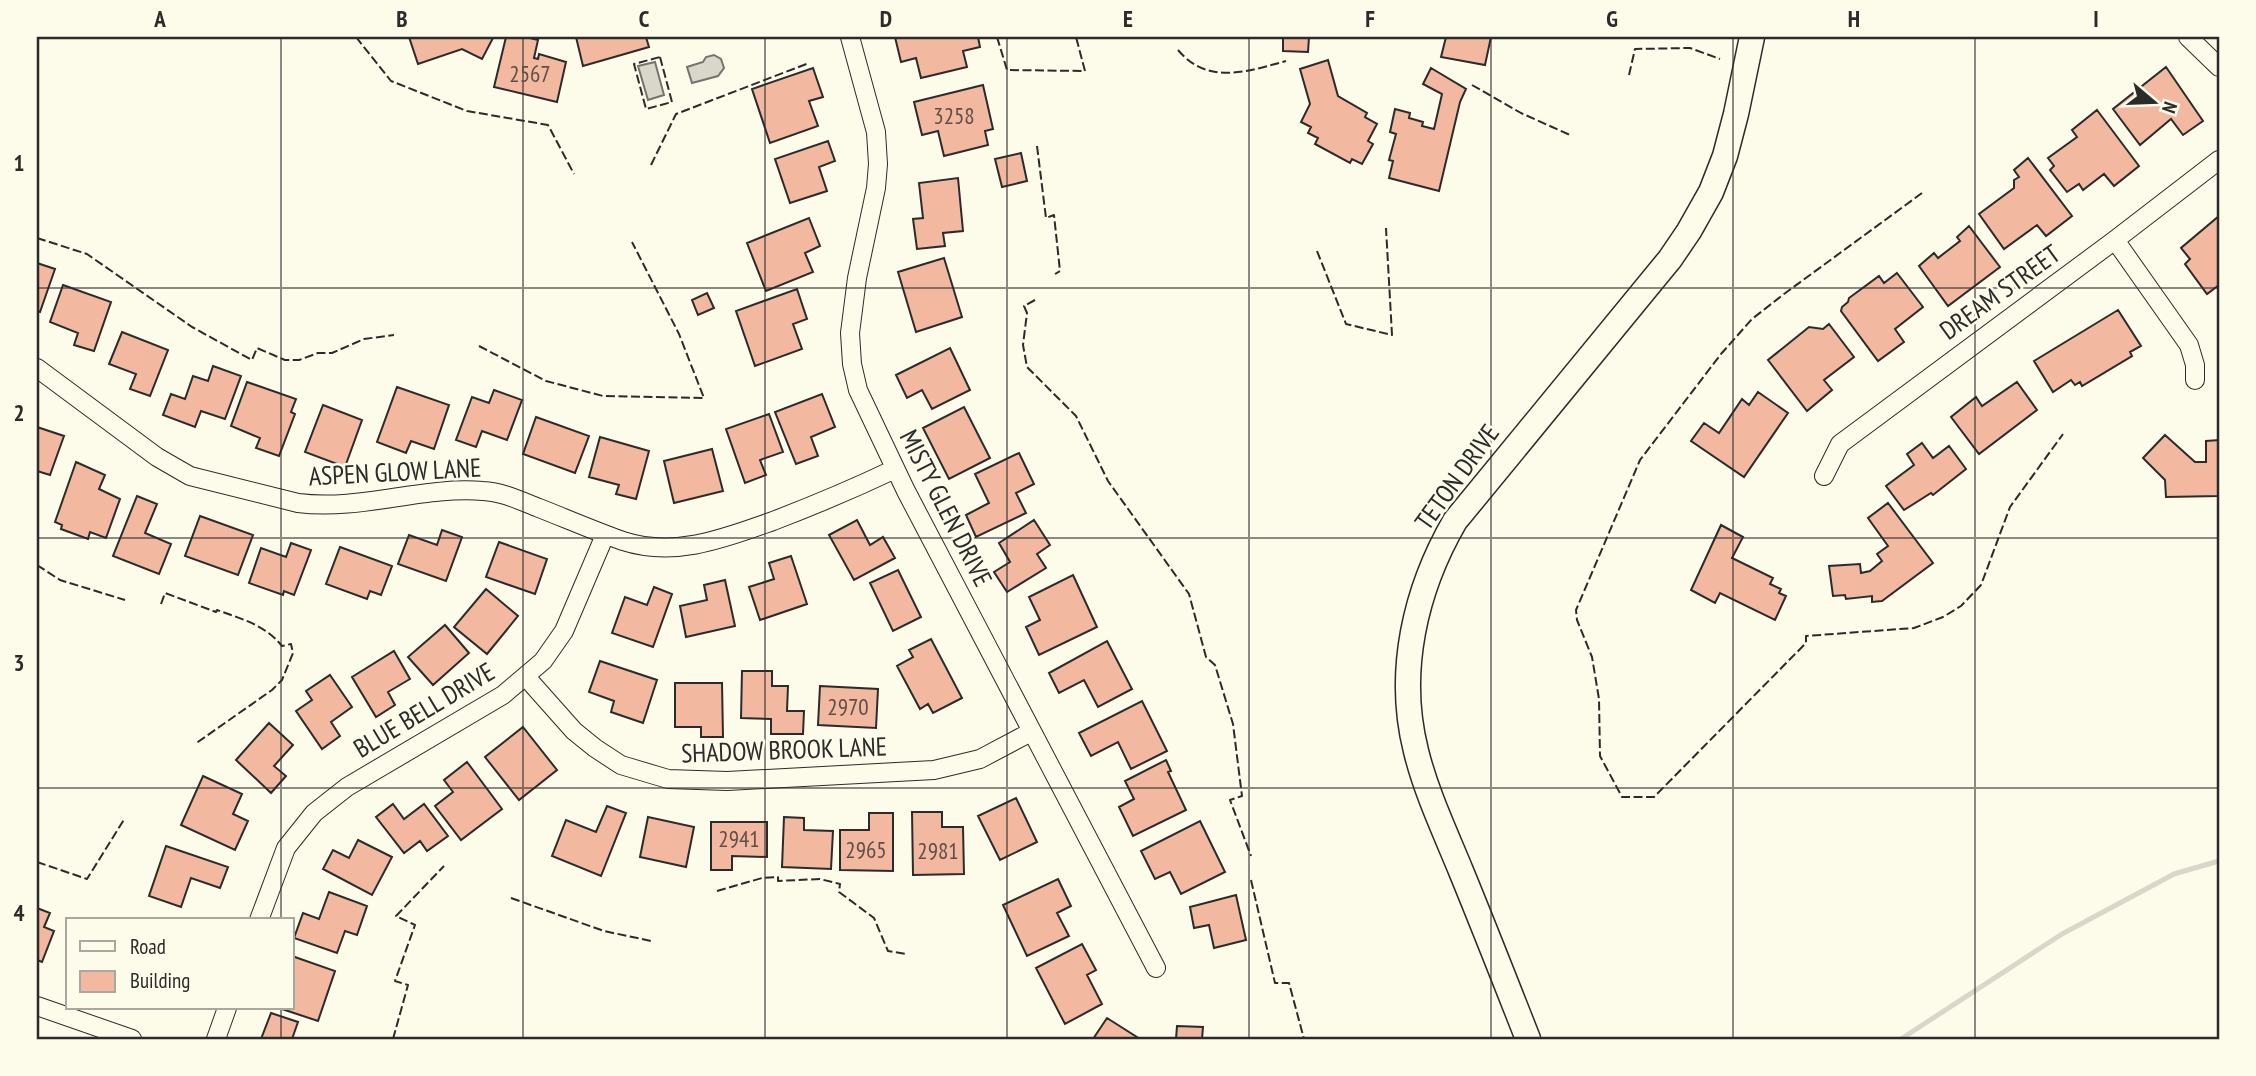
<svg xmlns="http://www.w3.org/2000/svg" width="2256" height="1076" viewBox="0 0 2256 1076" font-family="'PT Sans Narrow',sans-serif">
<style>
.water{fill:#d8d7c9;stroke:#74746e;stroke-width:2}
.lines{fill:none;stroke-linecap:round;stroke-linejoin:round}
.stream{stroke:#d8d7c9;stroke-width:5}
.building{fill:#f2b8a0;stroke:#2b2b2b;stroke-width:2}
.street-casing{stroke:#2b2b2b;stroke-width:20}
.secondary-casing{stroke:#2b2b2b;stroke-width:27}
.street{stroke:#fdfbea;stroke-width:18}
.secondary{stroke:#fdfbea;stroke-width:24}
.fence{stroke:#2b2b2b;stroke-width:2;stroke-dasharray:9 3.5;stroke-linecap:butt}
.grid{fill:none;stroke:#2b2b2b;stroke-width:2;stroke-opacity:0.55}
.labels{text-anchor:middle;stroke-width:5;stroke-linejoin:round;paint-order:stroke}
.number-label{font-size:23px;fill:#5d4e48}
.street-label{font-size:26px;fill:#2b2b2b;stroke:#fdfbea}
.neatline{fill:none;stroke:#2b2b2b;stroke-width:2.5}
.grid-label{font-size:23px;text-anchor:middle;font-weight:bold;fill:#2b2b2b}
</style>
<rect width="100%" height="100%" fill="#fdfbea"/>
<path class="water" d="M 714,55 L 721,59 L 724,68 L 718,76 L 692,83 L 687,67 L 703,62 L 706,57 Z
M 655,62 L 664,95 L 648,100 L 638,66 Z"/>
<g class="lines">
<path class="stream" d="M 1901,1039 L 2062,934 L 2174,874 L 2219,861"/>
</g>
<path class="building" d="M 409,37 L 491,37 L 493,38 L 482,59 L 462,49 L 418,64 Z
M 506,37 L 526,37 L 538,40 L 534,58 L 538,59 L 539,54 L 566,62 L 557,102 L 494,87 Z
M 576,37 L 646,37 L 649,47 L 583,66 Z
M 895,37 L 978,37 L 980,47 L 963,51 L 967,67 L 921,78 L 916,58 L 901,62 Z
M 1283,37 L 1309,37 L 1308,52 L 1283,51 Z
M 1446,37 L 1491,37 L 1485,65 L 1441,57 Z
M 1328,60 L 1338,96 L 1367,113 L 1365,117 L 1377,124 L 1368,141 L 1373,144 L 1362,164 L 1352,159 L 1350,163 L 1315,144 L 1318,138 L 1308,133 L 1311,127 L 1301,122 L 1310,104 L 1300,69 Z
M 2166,67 L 2203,121 L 2183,135 L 2171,119 L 2140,145 L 2113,109 Z
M 813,68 L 823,97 L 809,101 L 818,126 L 770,143 L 752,89 Z
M 1431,68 L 1466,89 L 1460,102 L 1439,191 L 1389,178 L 1393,161 L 1389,160 L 1396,134 L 1390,132 L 1395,109 L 1410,113 L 1409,118 L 1423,122 L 1422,126 L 1434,129 L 1442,94 L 1423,84 Z
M 983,85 L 993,129 L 985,131 L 988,145 L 944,156 L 938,131 L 922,135 L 914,102 Z
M 2097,110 L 2139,166 L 2114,186 L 2104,174 L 2083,190 L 2079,184 L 2067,192 L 2050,170 L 2054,166 L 2048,158 L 2077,137 L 2072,130 Z
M 828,141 L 835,161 L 819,167 L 827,191 L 790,203 L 775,159 Z
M 1021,153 L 1027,181 L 1002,187 L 995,159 Z
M 2028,158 L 2072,216 L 2046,236 L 2037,225 L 2004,249 L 1979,214 L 2014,188 L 2014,180 L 2019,177 L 2014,170 Z
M 958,178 L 963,231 L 943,233 L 945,246 L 917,249 L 913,219 L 923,218 L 919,183 Z
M 2219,216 L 2219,285 L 2207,294 L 2185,264 L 2190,259 L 2181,248 Z
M 809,218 L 820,246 L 805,253 L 813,272 L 766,291 L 747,243 Z
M 1969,226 L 2000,267 L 1948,306 L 1919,266 L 1934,253 L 1938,258 L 1960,241 L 1957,237 Z
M 944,258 L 962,317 L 916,332 L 898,272 Z
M 37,263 L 55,269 L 40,312 L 37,311 Z
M 1897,273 L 1923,307 L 1895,329 L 1904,342 L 1878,361 L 1841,311 L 1842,307 L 1848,302 L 1849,298 L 1879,276 L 1884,283 Z
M 63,285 L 111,302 L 94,351 L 74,345 L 78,333 L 50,322 Z
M 797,289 L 807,319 L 793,324 L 802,349 L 755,366 L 736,311 Z
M 707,293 L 714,308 L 698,315 L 692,300 Z
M 2118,310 L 2141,346 L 2130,352 L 2132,356 L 2082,386 L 2080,382 L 2075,385 L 2071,380 L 2053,392 L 2034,361 Z
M 1829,324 L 1854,357 L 1824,380 L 1832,390 L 1807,411 L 1768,360 L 1809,327 L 1823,329 Z
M 122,332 L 168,350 L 150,396 L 130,389 L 136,374 L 109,364 Z
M 950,348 L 970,390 L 932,409 L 922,390 L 907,398 L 896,375 Z
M 213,366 L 241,376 L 225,419 L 201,411 L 195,427 L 163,415 L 171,394 L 185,399 L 193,376 L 208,381 Z
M 247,382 L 296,399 L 291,412 L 295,414 L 279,456 L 256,448 L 260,438 L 231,426 Z
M 2017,382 L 2037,410 L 1979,454 L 1951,417 L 1976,397 L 1982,406 Z
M 397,387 L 449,405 L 434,449 L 411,441 L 406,453 L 377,442 Z
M 494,390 L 522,400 L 507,440 L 482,431 L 476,447 L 456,440 L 472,397 L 489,403 Z
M 1758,392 L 1788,413 L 1744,477 L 1691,441 L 1704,423 L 1719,433 L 1742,399 L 1749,405 Z
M 822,394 L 835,427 L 811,437 L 818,456 L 796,464 L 775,412 Z
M 323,405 L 362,420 L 345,467 L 305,452 Z
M 964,407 L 990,458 L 949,479 L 923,428 Z
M 769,414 L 783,452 L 760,460 L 766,475 L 745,483 L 726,429 Z
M 536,417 L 589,436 L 575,473 L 523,454 Z
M 37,427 L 64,436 L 50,475 L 37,471 Z
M 2165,435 L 2195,462 L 2206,462 L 2206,441 L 2219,440 L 2219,496 L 2166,497 L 2165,480 L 2143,458 Z
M 600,437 L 649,451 L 636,499 L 616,494 L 619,485 L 589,477 Z
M 1922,443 L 1933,458 L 1949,446 L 1966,469 L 1933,495 L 1931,493 L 1904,510 L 1886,486 L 1914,465 L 1907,454 Z
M 712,449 L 723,491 L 674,503 L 664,461 Z
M 1019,453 L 1034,484 L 1016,493 L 1026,513 L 976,537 L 966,515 L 989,503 L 975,474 Z
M 76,462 L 105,475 L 99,489 L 120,499 L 106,538 L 90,532 L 88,539 L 61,529 L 62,525 L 55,522 Z
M 137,496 L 157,504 L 145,533 L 171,544 L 159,574 L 113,556 Z
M 1888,503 L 1933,563 L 1882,601 L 1872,602 L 1872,596 L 1846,599 L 1845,595 L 1833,596 L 1829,566 L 1860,564 L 1861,573 L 1870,571 L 1882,561 L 1877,554 L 1888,546 L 1868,518 Z
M 200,516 L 253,535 L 238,575 L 185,556 Z
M 857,520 L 870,545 L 883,537 L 895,558 L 854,580 L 829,535 Z
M 1034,520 L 1050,545 L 1037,554 L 1046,568 L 1007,592 L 994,572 L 1010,562 L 999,543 Z
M 1721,525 L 1743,537 L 1732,558 L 1773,578 L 1770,584 L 1781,589 L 1779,593 L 1786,596 L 1775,620 L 1720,593 L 1715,603 L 1691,590 Z
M 442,530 L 462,537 L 446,581 L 398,564 L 409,535 L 437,545 Z
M 499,542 L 547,559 L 535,594 L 486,577 Z
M 291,543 L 311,550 L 294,595 L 284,591 L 283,595 L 249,583 L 261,548 L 286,557 Z
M 340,547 L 392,566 L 381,595 L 370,591 L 367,599 L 326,584 Z
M 791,556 L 807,604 L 760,620 L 749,587 L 774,579 L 769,563 Z
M 898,570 L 921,617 L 893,631 L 870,583 Z
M 1073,575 L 1097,627 L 1039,655 L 1026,627 L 1040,620 L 1029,597 Z
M 725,580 L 735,626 L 686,637 L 680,606 L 707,600 L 704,585 Z
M 654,587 L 672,594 L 653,647 L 612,633 L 625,597 L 647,605 Z
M 486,589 L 518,616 L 487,654 L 454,627 Z
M 445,625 L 469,653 L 433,685 L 408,657 Z
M 931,639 L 962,698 L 933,713 L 928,704 L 920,709 L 897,666 L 913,657 L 909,650 Z
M 1107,641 L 1132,689 L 1098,707 L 1084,680 L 1059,693 L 1049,673 Z
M 394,651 L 410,679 L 388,692 L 395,705 L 376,717 L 352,677 Z
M 600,661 L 657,680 L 643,723 L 611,712 L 614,701 L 589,692 Z
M 742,671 L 772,671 L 772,686 L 788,686 L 787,711 L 804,711 L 803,734 L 771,734 L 771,719 L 741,718 Z
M 330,675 L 352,707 L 331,722 L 340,736 L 322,749 L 296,711 L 312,700 L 306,691 Z
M 675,683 L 722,683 L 723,737 L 701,737 L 701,727 L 675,727 Z
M 820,686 L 878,689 L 876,728 L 818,725 Z
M 1142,701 L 1167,751 L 1131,769 L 1118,742 L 1091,756 L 1079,733 Z
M 269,723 L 293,745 L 274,766 L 286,776 L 271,793 L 236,760 Z
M 523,727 L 557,770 L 519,800 L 485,757 Z
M 1166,760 L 1171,771 L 1168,772 L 1186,810 L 1133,836 L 1119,807 L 1134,799 L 1125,781 Z
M 467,762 L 502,809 L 461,840 L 435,806 L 453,792 L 444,780 Z
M 203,776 L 242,794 L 233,814 L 248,821 L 235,850 L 181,825 Z
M 1016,798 L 1037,842 L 1000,860 L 978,816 Z
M 393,804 L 404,819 L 424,804 L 448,836 L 427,851 L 420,841 L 404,853 L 376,817 Z
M 607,806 L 626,813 L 601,876 L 552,856 L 566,820 L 596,832 Z
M 912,812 L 942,812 L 942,827 L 963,827 L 964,874 L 913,875 Z
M 869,813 L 893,813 L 893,871 L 840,870 L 840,830 L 869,830 Z
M 648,817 L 694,827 L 686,867 L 640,857 Z
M 784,817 L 804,818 L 804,830 L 833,831 L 831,869 L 782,867 Z
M 1200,821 L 1225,872 L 1181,894 L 1170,872 L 1155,879 L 1141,851 Z
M 711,822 L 767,822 L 767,857 L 732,856 L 732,870 L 711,870 Z
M 358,840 L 392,857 L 372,895 L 323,869 L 333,850 L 349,858 Z
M 166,846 L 228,867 L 220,888 L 191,878 L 181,907 L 149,896 Z
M 1058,879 L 1071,906 L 1057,913 L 1069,936 L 1027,956 L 1003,905 Z
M 329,892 L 367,906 L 357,935 L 345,931 L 337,953 L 294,938 L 303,913 L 319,919 Z
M 1236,895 L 1246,940 L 1214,948 L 1209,925 L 1194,928 L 1190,907 Z
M 37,908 L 50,913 L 44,927 L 54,931 L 42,962 L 37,960 Z
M 1082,944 L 1096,970 L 1087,975 L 1102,1004 L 1065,1024 L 1036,968 Z
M 292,956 L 335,971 L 318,1021 L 282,1009 L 292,1008 Z
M 271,1013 L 298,1022 L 292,1039 L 261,1039 Z
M 1107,1018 L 1140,1039 L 1093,1039 Z
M 1177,1026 L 1203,1027 L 1202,1039 L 1176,1039 Z"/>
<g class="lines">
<g class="street-casing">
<path id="street" d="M 850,37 L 876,132 L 878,164 L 876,188 L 857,278 L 850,333 L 852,364 L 858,390 L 906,491 L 1156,968
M 2188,37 L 2219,67
M 2115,240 L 2189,345 L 2195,365 L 2195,380
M 37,368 L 157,457 L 190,476 L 298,503 C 361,511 422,486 483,491 C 503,492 521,501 539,508 C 567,519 595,531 623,541 C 675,558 725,538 773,521 C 815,505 855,488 895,469
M 1824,476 L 1840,444 L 2115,240 L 2219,160
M 526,677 L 574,731 L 595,748 L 621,765 L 668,779 L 727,781 L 934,770 L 980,759 L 1031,732
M 259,920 L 286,848 L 314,813 L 347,787 L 503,695 L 543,661 L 564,631 L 605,535
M 37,1006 L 132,1039
M 216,1039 L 227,1008"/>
</g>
<g class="secondary-casing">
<path id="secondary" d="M 1528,1039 C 1506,983 1484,927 1461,871 C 1445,832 1426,792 1416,751 C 1396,672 1415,590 1455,521 L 1670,259 L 1689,231 L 1711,192 L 1725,156 L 1736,114 L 1752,37"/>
</g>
<use href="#street" class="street"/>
<use href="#secondary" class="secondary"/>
<path class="fence" d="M 356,37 L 391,81 L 467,111 L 548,125 L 574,174
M 997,37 L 1007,70 L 1085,71 L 1076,37
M 1178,50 C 1208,86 1249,71 1286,61
M 660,57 L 672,102 L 646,109 L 634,64 Z
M 1629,75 L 1635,49 L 1690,48 L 1720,59
M 1472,85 L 1521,113 L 1570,135
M 1037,146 L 1046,218 L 1054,215 L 1060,271 L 1055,274
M 651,165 L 676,114 L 809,63
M 1922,193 L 1784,294 L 1752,319 L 1721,354 L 1640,460 L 1576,610 L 1577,620 L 1592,657 L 1599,699 L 1600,756 L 1622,797 L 1654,797 L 1806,643 L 1806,636 L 1914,628 L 1943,617 L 1961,606 L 1981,585 L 2010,507 L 2063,434
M 37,238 L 87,254 L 192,327 L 252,360 L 257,348 L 285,360 L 299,360 L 318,353 L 332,353 L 364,339 L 394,335
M 1317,251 L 1346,324 L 1392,335 L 1386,228
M 1035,300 L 1024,306 L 1027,313 L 1023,345 L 1027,367 L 1076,416 L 1108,481 L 1189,594 L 1206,657 L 1215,665 L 1233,724 L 1242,796 L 1230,800 L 1251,856
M 479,346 L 546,381 L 603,396 L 704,398 L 679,334 L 632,242
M 37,565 L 60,580 L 125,600
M 161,604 L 165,593 L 216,612 L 217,610 C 242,619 265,625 282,646 L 291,644 L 293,653 L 282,680 L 272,690 L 195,744
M 37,862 L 87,879 L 125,818
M 1251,880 L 1275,983 L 1289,983 L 1304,1039
M 717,891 L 762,878 L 778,877 L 778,881 L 820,879 L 840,884 L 839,892 L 874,918 L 888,951 L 907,954
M 511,898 L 604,931 L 651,941
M 393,1039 L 408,985 L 395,981 L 415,925 L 396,916 L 444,866"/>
</g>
<path class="grid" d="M 281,37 L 281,920M 523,37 L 523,1039M 765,37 L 765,1039M 1007,37 L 1007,1039M 1249,37 L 1249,1039M 1491,37 L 1491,1039M 1733,37 L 1733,1039M 1975,37 L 1975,1039M 37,288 L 2219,288M 37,538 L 2219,538M 37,788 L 2219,788M 281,1008 L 281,1039"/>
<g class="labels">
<g class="number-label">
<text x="530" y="82">2567</text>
<text x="954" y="124">3258</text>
<text x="848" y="715">2970</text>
<text x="739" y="847">2941</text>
<text x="866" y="858">2965</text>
<text x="938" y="859">2981</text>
</g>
<g class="street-label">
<text transform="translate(2000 292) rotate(-36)" y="9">DREAM STREET</text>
<text transform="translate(395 472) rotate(-3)" y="9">ASPEN GLOW LANE</text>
<text transform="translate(1457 477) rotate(-54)" y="9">TETON DRIVE</text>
<text transform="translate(946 508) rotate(63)" y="9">MISTY GLEN DRIVE</text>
<text transform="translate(424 710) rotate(-31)" y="9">BLUE BELL DRIVE</text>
<text transform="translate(784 750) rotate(-2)" y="9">SHADOW BROOK LANE</text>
</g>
</g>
<rect width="2256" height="1076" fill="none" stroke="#fdfbea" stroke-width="77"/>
<rect x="66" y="918" width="228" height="91" fill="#fdfbea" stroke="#a9a89e" stroke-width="2"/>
<rect x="80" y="941" width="35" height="10" fill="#fdfbea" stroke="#a9a89e" stroke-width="2"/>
<text x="130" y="954" font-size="21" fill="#2b2b2b">Road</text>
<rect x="80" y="971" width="35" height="21" fill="#f2b8a0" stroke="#a9a89e" stroke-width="2"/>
<text x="130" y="988" font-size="21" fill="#2b2b2b">Building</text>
<g transform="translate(2154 102) rotate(109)" stroke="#fdfbea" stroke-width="5" paint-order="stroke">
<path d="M0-5L12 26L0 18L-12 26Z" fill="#2b2b2b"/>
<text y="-10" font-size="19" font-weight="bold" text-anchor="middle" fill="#2b2b2b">N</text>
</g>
<rect x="38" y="38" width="2180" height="1000" class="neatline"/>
<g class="grid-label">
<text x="160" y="27">A</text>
<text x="402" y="27">B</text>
<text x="644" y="27">C</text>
<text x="886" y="27">D</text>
<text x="1128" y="27">E</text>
<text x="1370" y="27">F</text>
<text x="1612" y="27">G</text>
<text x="1854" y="27">H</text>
<text x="2096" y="27">I</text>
<text x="19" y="171">1</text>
<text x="19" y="421">2</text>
<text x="19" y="671">3</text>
<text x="19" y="921">4</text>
</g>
</svg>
